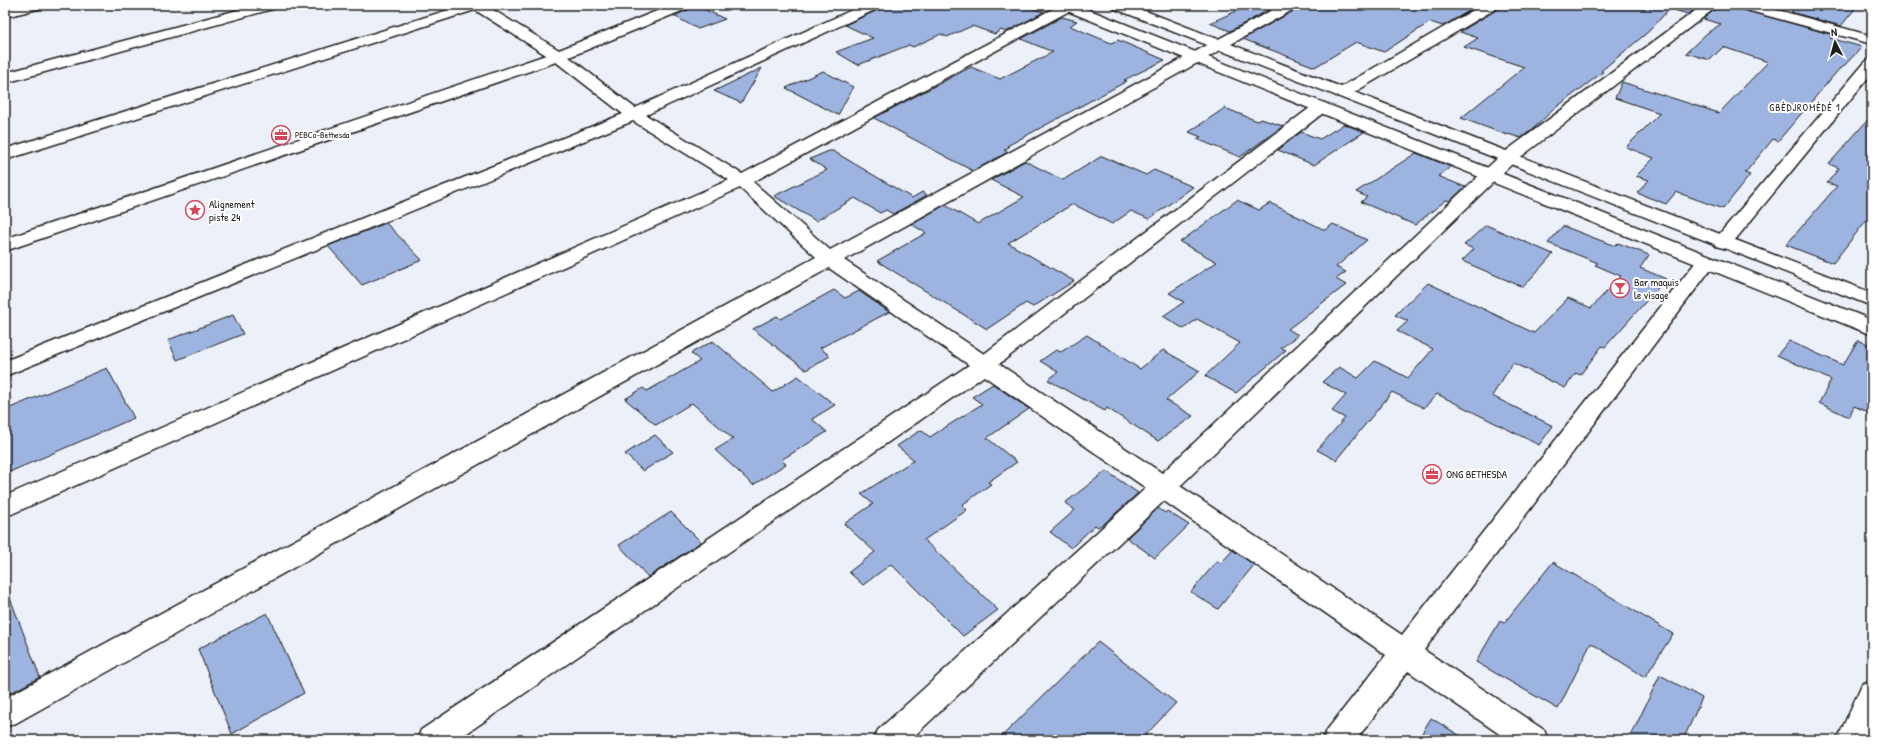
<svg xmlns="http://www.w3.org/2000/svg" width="1877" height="745" viewBox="0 0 1877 745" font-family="'Patrick Hand',sans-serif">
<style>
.building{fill:#9db4e1;stroke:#1c1c1c}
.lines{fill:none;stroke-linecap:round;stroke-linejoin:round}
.street-casing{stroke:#1c1c1c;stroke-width:3}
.secondary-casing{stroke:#1c1c1c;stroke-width:3}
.street{fill:#fff;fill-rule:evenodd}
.secondary{fill:#fff;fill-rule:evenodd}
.labels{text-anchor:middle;stroke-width:4;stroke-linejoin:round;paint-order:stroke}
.far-poi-label{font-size:9px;fill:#1c1c1c;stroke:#fff;text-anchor:start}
.far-neighbourhood-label{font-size:10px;letter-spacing:1px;fill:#1c1c1c;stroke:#fff}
.poi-label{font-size:11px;fill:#1c1c1c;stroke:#fff;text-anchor:start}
</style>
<rect width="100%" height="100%" fill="#ebf0f9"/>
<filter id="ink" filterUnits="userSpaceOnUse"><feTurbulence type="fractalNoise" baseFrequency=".025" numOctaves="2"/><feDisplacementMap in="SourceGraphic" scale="8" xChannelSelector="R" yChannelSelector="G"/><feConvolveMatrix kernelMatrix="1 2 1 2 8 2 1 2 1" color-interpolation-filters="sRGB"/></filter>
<g filter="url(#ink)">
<path class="building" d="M 692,5 L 695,5 L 725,19 L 698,29 L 674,16 L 690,9 Z
M 882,5 L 1021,5 L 1044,12 L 1006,32 L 1001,30 L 995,34 L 972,26 L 947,37 L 941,34 L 913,47 L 909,45 L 858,65 L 836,52 L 873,38 L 845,25 L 880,9 Z
M 1249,5 L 1278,5 L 1230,31 L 1210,23 Z
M 1299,5 L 1479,5 L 1443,26 L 1430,22 L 1384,52 L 1356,42 L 1315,67 L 1243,39 L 1297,9 Z
M 1500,5 L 1673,5 L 1648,32 L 1601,71 L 1603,72 L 1554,109 L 1534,128 L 1521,138 L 1508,134 L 1507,135 L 1461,118 L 1524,67 L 1464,47 L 1478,38 L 1460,32 L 1498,9 Z
M 1675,5 L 1700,5 L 1688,14 L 1674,10 Z
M 1720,5 L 1726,5 L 1833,35 L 1830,38 L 1862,47 L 1841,69 L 1840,68 L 1778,141 L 1773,139 L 1745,173 L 1750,175 L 1723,209 L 1676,192 L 1666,204 L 1637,193 L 1649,180 L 1636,176 L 1654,158 L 1626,147 L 1660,113 L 1615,98 L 1622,82 L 1719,113 L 1768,62 L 1723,47 L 1710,60 L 1686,53 L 1707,33 L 1721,24 L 1703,19 Z
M 1797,5 L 1858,5 L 1841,26 L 1791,12 Z
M 1062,17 L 1077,21 L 1070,26 L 1111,43 L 1118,40 L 1165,60 L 1124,80 L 1127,81 L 1007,146 L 1009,147 L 1004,150 L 1008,152 L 973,171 L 874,118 L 971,67 L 1000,79 L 1053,52 L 1021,39 Z
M 762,68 L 741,103 L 714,91 Z
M 823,71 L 853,87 L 838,115 L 786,88 Z
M 1225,108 L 1257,121 L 1261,119 L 1283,126 L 1240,157 L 1197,139 L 1201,137 L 1189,132 Z
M 1872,115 L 1872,213 L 1833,263 L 1786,245 L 1837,186 L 1827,183 L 1839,168 L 1829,164 Z
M 1344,124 L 1364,132 L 1314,165 L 1278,150 L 1301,132 L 1320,139 Z
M 829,151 L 833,151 L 912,198 L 922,192 L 927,195 L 893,214 L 886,210 L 880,213 L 855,198 L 816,221 L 774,196 L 827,170 L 810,159 Z
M 1416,153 L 1451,167 L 1438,176 L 1465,187 L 1450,201 L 1446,200 L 1415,225 L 1361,202 L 1367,197 L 1356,192 Z
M 1102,156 L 1146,175 L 1154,170 L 1193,187 L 1149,219 L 1131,211 L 1112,224 L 1073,204 L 1008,243 L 1074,281 L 1033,307 L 1026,303 L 987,329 L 877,261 L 926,233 L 911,224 L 945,205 L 978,224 L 1024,197 L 991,180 L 1025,161 L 1063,180 Z
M 1237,200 L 1259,210 L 1270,203 L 1325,230 L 1333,224 L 1367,240 L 1336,267 L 1346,272 L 1336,279 L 1346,285 L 1288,329 L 1298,335 L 1281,348 L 1286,350 L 1236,393 L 1205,376 L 1240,343 L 1197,319 L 1184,329 L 1163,316 L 1184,302 L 1169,293 L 1217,262 L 1180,242 Z
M 386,223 L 422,260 L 362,285 L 328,246 Z
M 1486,225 L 1553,254 L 1523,287 L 1462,261 L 1474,249 L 1464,245 Z
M 1563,226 L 1615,246 L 1618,243 L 1649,255 L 1640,268 L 1666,279 L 1605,347 L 1602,346 L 1580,375 L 1576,373 L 1565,388 L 1513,363 L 1492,396 L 1553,426 L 1539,445 L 1437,394 L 1424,408 L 1392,392 L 1336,460 L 1317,450 L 1345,418 L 1332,411 L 1346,395 L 1322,382 L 1339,367 L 1358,378 L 1375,361 L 1408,378 L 1433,349 L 1397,331 L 1408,321 L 1395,315 L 1428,283 L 1534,333 L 1568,298 L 1591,308 L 1621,276 L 1595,265 L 1598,263 L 1548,243 Z
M 834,290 L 845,298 L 859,291 L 889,312 L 820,348 L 830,356 L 806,370 L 753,329 L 777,316 L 781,319 Z
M 233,315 L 243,334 L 177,360 L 168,340 Z
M 1087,335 L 1140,369 L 1163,350 L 1200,371 L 1166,400 L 1193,416 L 1158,441 L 1107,408 L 1105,411 L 1048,380 L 1058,372 L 1040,361 L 1056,350 L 1061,352 Z
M 1858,340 L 1872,346 L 1872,414 L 1854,406 L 1849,417 L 1819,403 L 1831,380 L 1777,355 L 1789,341 L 1843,365 Z
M 713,341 L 773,392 L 798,376 L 835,405 L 812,419 L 827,432 L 781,460 L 786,464 L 753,485 L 715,450 L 733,439 L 692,403 L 656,425 L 625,399 L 643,388 L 647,391 L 700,361 L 691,353 Z
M 107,368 L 134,418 L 5,474 L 5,410 Z
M 993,384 L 1029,409 L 987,438 L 1017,462 L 988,482 L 991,484 L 962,505 L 967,510 L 924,540 L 998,610 L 963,636 L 891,564 L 863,585 L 849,572 L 875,552 L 844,524 L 873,504 L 861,494 L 914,460 L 897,446 L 921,430 L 930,437 L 982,404 L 972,397 Z
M 655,435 L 673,452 L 643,471 L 625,454 Z
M 1106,471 L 1138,493 L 1105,523 L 1098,527 L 1095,525 L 1071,548 L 1050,532 L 1075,510 L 1065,503 Z
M 1158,508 L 1165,513 L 1167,511 L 1189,525 L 1155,558 L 1127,538 Z
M 671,512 L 701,542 L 648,577 L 619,545 Z
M 1233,550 L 1254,565 L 1218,609 L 1191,592 L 1217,561 L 1221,563 Z
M 1553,562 L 1673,634 L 1645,677 L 1591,643 L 1558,709 L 1476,662 L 1500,621 L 1504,623 Z
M 5,590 L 7,590 L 40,677 L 5,696 Z
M 267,613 L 304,693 L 232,734 L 198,649 Z
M 1098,642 L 1176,703 L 1141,740 L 998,740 Z
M 1660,675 L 1702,698 L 1683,740 L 1629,740 Z
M 1431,718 L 1467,740 L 1418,740 Z"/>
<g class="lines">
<g class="street-casing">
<path id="street" d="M 256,5 L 278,5 L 276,8 L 5,83 L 5,73 Z
M 464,5 L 485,5 L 559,50 L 672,5 L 691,5 L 689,8 L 569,57 L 635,108 L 863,5 L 881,5 L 879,8 L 646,115 L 742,174 L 1060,5 L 1074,5 L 1073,9 L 753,182 L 830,250 L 1281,5 L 1298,5 L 1296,8 L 844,260 L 984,354 L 1315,104 L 1321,102 L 1327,104 L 1329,107 L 1327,110 L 999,364 L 1162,473 L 1502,154 L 1703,5 L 1719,5 L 1514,162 L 1180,486 L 1402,635 L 1699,258 L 1706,256 L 1713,258 L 1716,262 L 1713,266 L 1424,650 L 1544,730 L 1548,740 L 1508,740 L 1408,671 L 1356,740 L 1323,740 L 1327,730 L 1386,655 L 1164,501 L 910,740 L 874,740 L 878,730 L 1146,488 L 984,376 L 457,740 L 417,740 L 421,730 L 969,365 L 829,268 L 16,723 L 5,727 L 5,698 L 816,257 L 740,188 L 5,517 L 5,496 L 729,180 L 633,121 L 5,376 L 5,361 L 623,114 L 556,62 L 5,251 L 5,239 L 546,55 L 475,10 L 5,160 L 5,149 Z
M 1482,5 L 1499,5 L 1497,8 L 1348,96 L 1336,96 L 1334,93 L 1336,90 Z
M 1737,5 L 1759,5 L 1872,36 L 1872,44 L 1739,8 Z
M 1872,59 L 1872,73 L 1730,246 L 1723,248 L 1716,246 L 1713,242 L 1716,238 L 1867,60 Z"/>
</g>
<g class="secondary-casing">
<path id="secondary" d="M 21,5 L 44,5 L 42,8 L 5,17 L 5,9 Z
M 1058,5 L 1077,5 L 1872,320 L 1872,335 L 1060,8 Z
M 1111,5 L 1130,5 L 1872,293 L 1872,306 L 1113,8 Z
M 1872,680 L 1872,728 L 1867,740 L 1837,740 L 1862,684 Z"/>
</g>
<use href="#street" class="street"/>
<use href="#secondary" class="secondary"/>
</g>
</g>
<defs>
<g id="office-ring" transform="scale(1)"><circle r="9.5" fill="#fff" stroke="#d1495b" stroke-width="1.5"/><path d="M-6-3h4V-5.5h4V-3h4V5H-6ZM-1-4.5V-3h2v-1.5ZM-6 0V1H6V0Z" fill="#d1495b"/></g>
<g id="sight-ring" transform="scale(1)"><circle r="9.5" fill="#fff" stroke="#d1495b" stroke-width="1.5"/><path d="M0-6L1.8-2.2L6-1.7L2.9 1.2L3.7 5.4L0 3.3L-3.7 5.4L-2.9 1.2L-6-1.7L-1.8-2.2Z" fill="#d1495b"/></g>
<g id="bar-ring" transform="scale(1)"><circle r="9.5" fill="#fff" stroke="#d1495b" stroke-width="1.5"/><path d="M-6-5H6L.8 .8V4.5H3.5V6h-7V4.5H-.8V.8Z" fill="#d1495b"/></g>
</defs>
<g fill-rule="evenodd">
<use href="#office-ring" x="281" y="135"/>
<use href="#sight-ring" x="195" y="210"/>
<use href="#bar-ring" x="1620" y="288"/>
<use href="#office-ring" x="1432" y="474"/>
</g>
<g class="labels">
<g class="far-poi-label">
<text x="295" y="138">PEBCo-Bethesda</text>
</g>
<g class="far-neighbourhood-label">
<text x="1805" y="111">GBÈDJROMÈDÉ 1</text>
</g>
<g class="poi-label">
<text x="209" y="208">Alignement<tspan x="209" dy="13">piste 24</tspan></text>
<text x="1634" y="286">Bar maquis<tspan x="1634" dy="13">le visage</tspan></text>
<text x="1446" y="478">ONG BETHESDA</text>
</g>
</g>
<rect width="1877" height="745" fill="none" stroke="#fff" stroke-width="20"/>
<rect x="10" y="10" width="1857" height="725" fill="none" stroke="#1c1c1c" stroke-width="1.5" filter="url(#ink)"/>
<g transform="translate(1835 42) rotate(354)" stroke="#ffffff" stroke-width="3" paint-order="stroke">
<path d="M0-3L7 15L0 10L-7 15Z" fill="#1c1c1c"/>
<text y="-6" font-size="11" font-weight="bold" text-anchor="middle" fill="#1c1c1c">N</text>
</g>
</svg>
